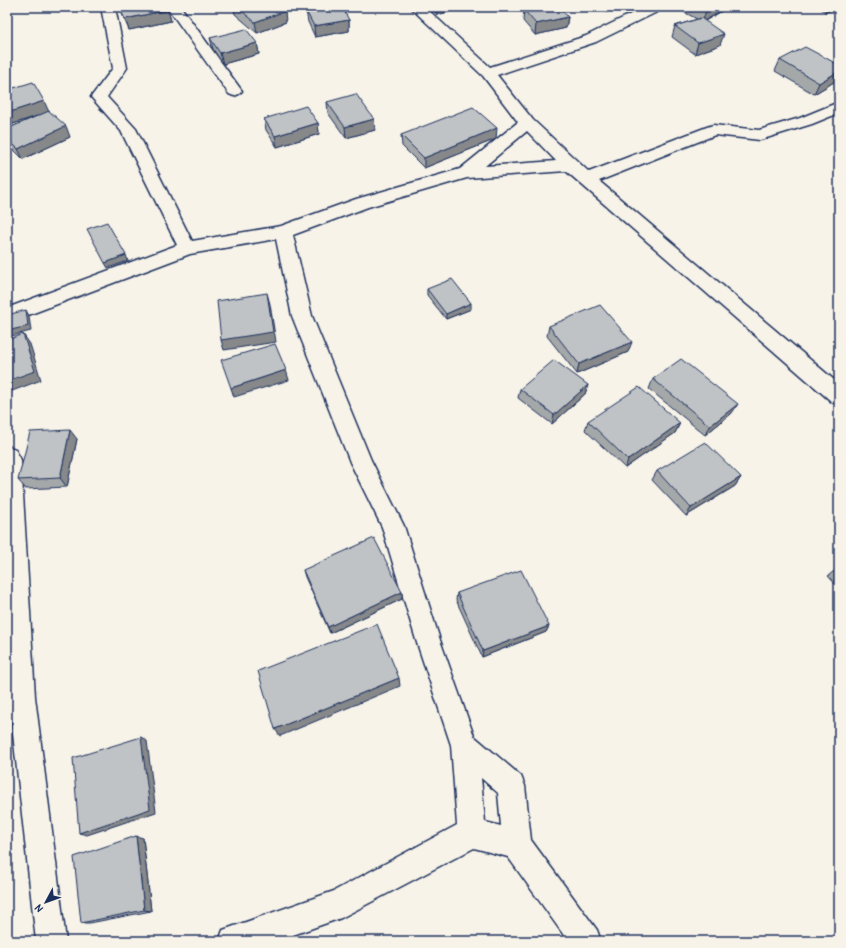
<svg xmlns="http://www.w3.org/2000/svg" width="846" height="948" viewBox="0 0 846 948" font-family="'Patrick Hand',sans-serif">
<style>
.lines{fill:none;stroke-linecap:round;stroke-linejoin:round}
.minor-casing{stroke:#1b2f5e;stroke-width:3}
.minor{fill:#f7f3e8;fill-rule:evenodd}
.wall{fill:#a5a8a9;stroke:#1b2f5e}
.shaded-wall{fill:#86888a;stroke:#1b2f5e}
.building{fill:#c0c3c5;stroke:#1b2f5e}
</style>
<rect width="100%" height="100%" fill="#f7f3e8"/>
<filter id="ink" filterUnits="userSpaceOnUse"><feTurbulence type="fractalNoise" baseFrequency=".025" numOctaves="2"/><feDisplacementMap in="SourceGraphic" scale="8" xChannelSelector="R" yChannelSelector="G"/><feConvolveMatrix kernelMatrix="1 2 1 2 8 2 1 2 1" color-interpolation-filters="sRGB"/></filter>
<g filter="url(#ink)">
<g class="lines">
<g class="minor-casing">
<path id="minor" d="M 101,7 L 115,7 L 127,68 L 107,97 L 136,129 L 192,241 L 281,226 L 356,199 L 460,169 L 518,122 L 483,76 L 410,7 L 425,7 L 490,67 L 586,36 L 645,7 L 663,7 L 661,10 L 596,42 L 497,75 L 533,120 L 589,172 L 707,127 L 713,125 L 759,130 L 800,118 L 839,102 L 839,113 L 812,124 L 760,140 L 715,135 L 599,181 L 839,384 L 839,404 L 832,402 L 566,171 L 467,178 L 368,207 L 293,235 L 312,316 L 371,460 L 404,526 L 440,640 L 474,736 L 521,776 L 525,786 L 531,840 L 597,930 L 601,941 L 568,941 L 508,857 L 474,848 L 341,918 L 276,941 L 219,941 L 223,930 L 334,891 L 457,825 L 451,745 L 416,640 L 382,527 L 350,462 L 292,316 L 276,239 L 190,254 L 7,323 L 7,308 L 177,245 L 121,131 L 91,97 L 113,68 ZM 527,131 L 556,161 L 485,166 ZM 481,778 L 498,793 L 501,826 L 485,822 Z
M 167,7 L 181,7 L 242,91 L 239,94 L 234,96 L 229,94 Z
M 7,446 L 15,449 L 21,460 L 35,697 L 66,941 L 36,941 L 9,697 L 7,649 Z"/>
</g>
<use href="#minor" class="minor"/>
</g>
<path class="wall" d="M 119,7 L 167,7 L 168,10 L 171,21 L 129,30 Z
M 233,7 L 280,7 L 286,22 L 257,33 L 235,14 Z
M 290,7 L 309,7 L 309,9 L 300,13 Z
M 430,7 L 463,7 L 463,8 L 437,15 Z
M 601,7 L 628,7 L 606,12 Z
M 679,7 L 723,7 L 722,11 L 705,21 L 720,45 L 695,54 L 672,37 L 675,26 L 697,19 L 678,9 Z
M 819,7 L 839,7 L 839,8 L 825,12 Z
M 524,10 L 568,17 L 566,28 L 535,35 L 523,21 Z
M 306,11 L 349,20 L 349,31 L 315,37 L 308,22 Z
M 210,38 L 257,43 L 259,54 L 223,64 L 213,49 Z
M 780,60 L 839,65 L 839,79 L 814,94 L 775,71 Z
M 7,90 L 49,111 L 70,137 L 23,159 L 7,143 L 7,129 L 37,116 L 7,126 Z
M 327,102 L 375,130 L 346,138 L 328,113 Z
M 264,119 L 318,123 L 319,134 L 277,147 L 266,130 Z
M 401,135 L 496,139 L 424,168 L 402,146 Z
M 427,289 L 471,309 L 446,319 L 427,295 Z
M 549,326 L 628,352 L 577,374 L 547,336 Z
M 653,379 L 732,413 L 705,435 L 649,389 Z
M 588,385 L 585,394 L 552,424 L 518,398 L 520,389 Z
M 588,421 L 680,423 L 675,433 L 625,468 L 585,430 Z
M 77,439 L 67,487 L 26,489 L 18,480 Z
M 657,471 L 741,477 L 735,486 L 686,516 L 652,480 Z
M 839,567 L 839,588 L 828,576 Z
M 303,570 L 402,592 L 402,599 L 330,633 L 305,577 Z
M 457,593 L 549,626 L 546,632 L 482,657 L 456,600 Z
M 143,838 L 151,911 L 90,923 L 81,923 Z"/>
<path class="shaded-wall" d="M 300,7 L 309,7 L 309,9 L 300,13 L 299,8 Z
M 437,7 L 463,7 L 463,8 L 437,15 Z
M 607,7 L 628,7 L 606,12 Z
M 713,7 L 723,7 L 722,11 L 702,22 L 706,11 Z
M 827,7 L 839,7 L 839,8 L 825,12 Z
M 168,10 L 171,21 L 129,30 L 125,19 Z
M 285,11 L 286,22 L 257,33 L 255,22 Z
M 568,17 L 566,28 L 535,35 L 536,24 Z
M 349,20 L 349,31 L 315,37 L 314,26 Z
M 724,34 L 720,45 L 695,54 L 698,43 Z
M 257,43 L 259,54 L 223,64 L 220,53 Z
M 839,71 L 839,79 L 814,94 L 819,83 Z
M 44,101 L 49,112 L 7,126 L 7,113 Z
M 374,119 L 375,130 L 346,138 L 345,127 Z
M 318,123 L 319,134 L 277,147 L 275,136 Z
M 66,126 L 70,137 L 23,159 L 18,149 Z
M 497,128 L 496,139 L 424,168 L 424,158 Z
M 126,255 L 128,261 L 108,268 L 105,263 Z
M 267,293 L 270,304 L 276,342 L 224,350 L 221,340 Z
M 471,303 L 471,309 L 446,319 L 446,314 Z
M 26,310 L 29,316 L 31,331 L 7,337 L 7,331 Z
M 23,334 L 30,344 L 41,380 L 7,393 L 7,381 Z
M 632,342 L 628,352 L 577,374 L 579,364 Z
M 286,370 L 289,380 L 234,397 L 231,388 Z
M 588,385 L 585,394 L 552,424 L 554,415 Z
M 738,404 L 732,413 L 705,435 L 710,426 Z
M 680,423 L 675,433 L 625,468 L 628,460 Z
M 70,430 L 77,439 L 67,487 L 60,478 Z
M 741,477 L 735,486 L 686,516 L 691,508 Z
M 402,592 L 402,599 L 330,633 L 328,627 Z
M 549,626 L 546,632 L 482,657 L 483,651 Z
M 399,678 L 400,686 L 280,736 L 275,729 Z
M 141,737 L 147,741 L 156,812 L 87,835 L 79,833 Z
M 136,836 L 143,838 L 151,911 L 144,910 Z"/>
<path class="building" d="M 119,7 L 167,7 L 168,10 L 125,19 Z
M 237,7 L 280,7 L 285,11 L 255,22 Z
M 330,7 L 342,7 L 349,20 L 314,26 L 306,11 Z
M 537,7 L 559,7 L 568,17 L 536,24 L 524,10 Z
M 698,7 L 713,7 L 706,11 Z
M 701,18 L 724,34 L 698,43 L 675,26 Z
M 246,29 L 257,43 L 220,53 L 210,38 Z
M 805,47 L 839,65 L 839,71 L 819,83 L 780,60 Z
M 33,82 L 44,101 L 7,113 L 7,90 Z
M 356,94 L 374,119 L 345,127 L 327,102 Z
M 306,106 L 318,123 L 275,136 L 264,119 Z
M 473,107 L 497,128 L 424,158 L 401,135 Z
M 49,111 L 66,126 L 18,149 L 7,138 L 7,129 Z
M 107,222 L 126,255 L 105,263 L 87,229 Z
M 452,279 L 471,303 L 446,314 L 427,289 Z
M 267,293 L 273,332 L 221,340 L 217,301 Z
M 600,305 L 632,342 L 579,364 L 549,326 Z
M 26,310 L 28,326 L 7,331 L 7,315 Z
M 23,334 L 35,371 L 7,381 L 7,340 Z
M 275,344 L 286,370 L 231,388 L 221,360 Z
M 681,359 L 738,404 L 710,426 L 653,379 Z
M 554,360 L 588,385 L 554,415 L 520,389 Z
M 639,387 L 680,423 L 628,460 L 588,421 Z
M 70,430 L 60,478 L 18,480 L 30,432 Z
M 705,442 L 741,477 L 691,508 L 657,471 Z
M 374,538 L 402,592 L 328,627 L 303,570 Z
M 839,567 L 839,572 L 836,569 Z
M 521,570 L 549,626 L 483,651 L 457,593 Z
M 377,624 L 399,678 L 275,729 L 258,671 Z
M 141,737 L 150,809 L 79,833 L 73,758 Z
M 136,836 L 144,910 L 81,923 L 74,857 Z"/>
</g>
<rect width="846" height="948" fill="none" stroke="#f7f3e8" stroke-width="24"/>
<rect x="12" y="12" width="822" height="924" fill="none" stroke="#1b2f5e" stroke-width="1.5" filter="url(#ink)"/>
<g transform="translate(46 902) rotate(229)" stroke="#f7f3e8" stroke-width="3" paint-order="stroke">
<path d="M0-3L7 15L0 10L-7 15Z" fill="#1b2f5e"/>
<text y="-6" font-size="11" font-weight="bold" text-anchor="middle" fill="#1b2f5e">N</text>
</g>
</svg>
